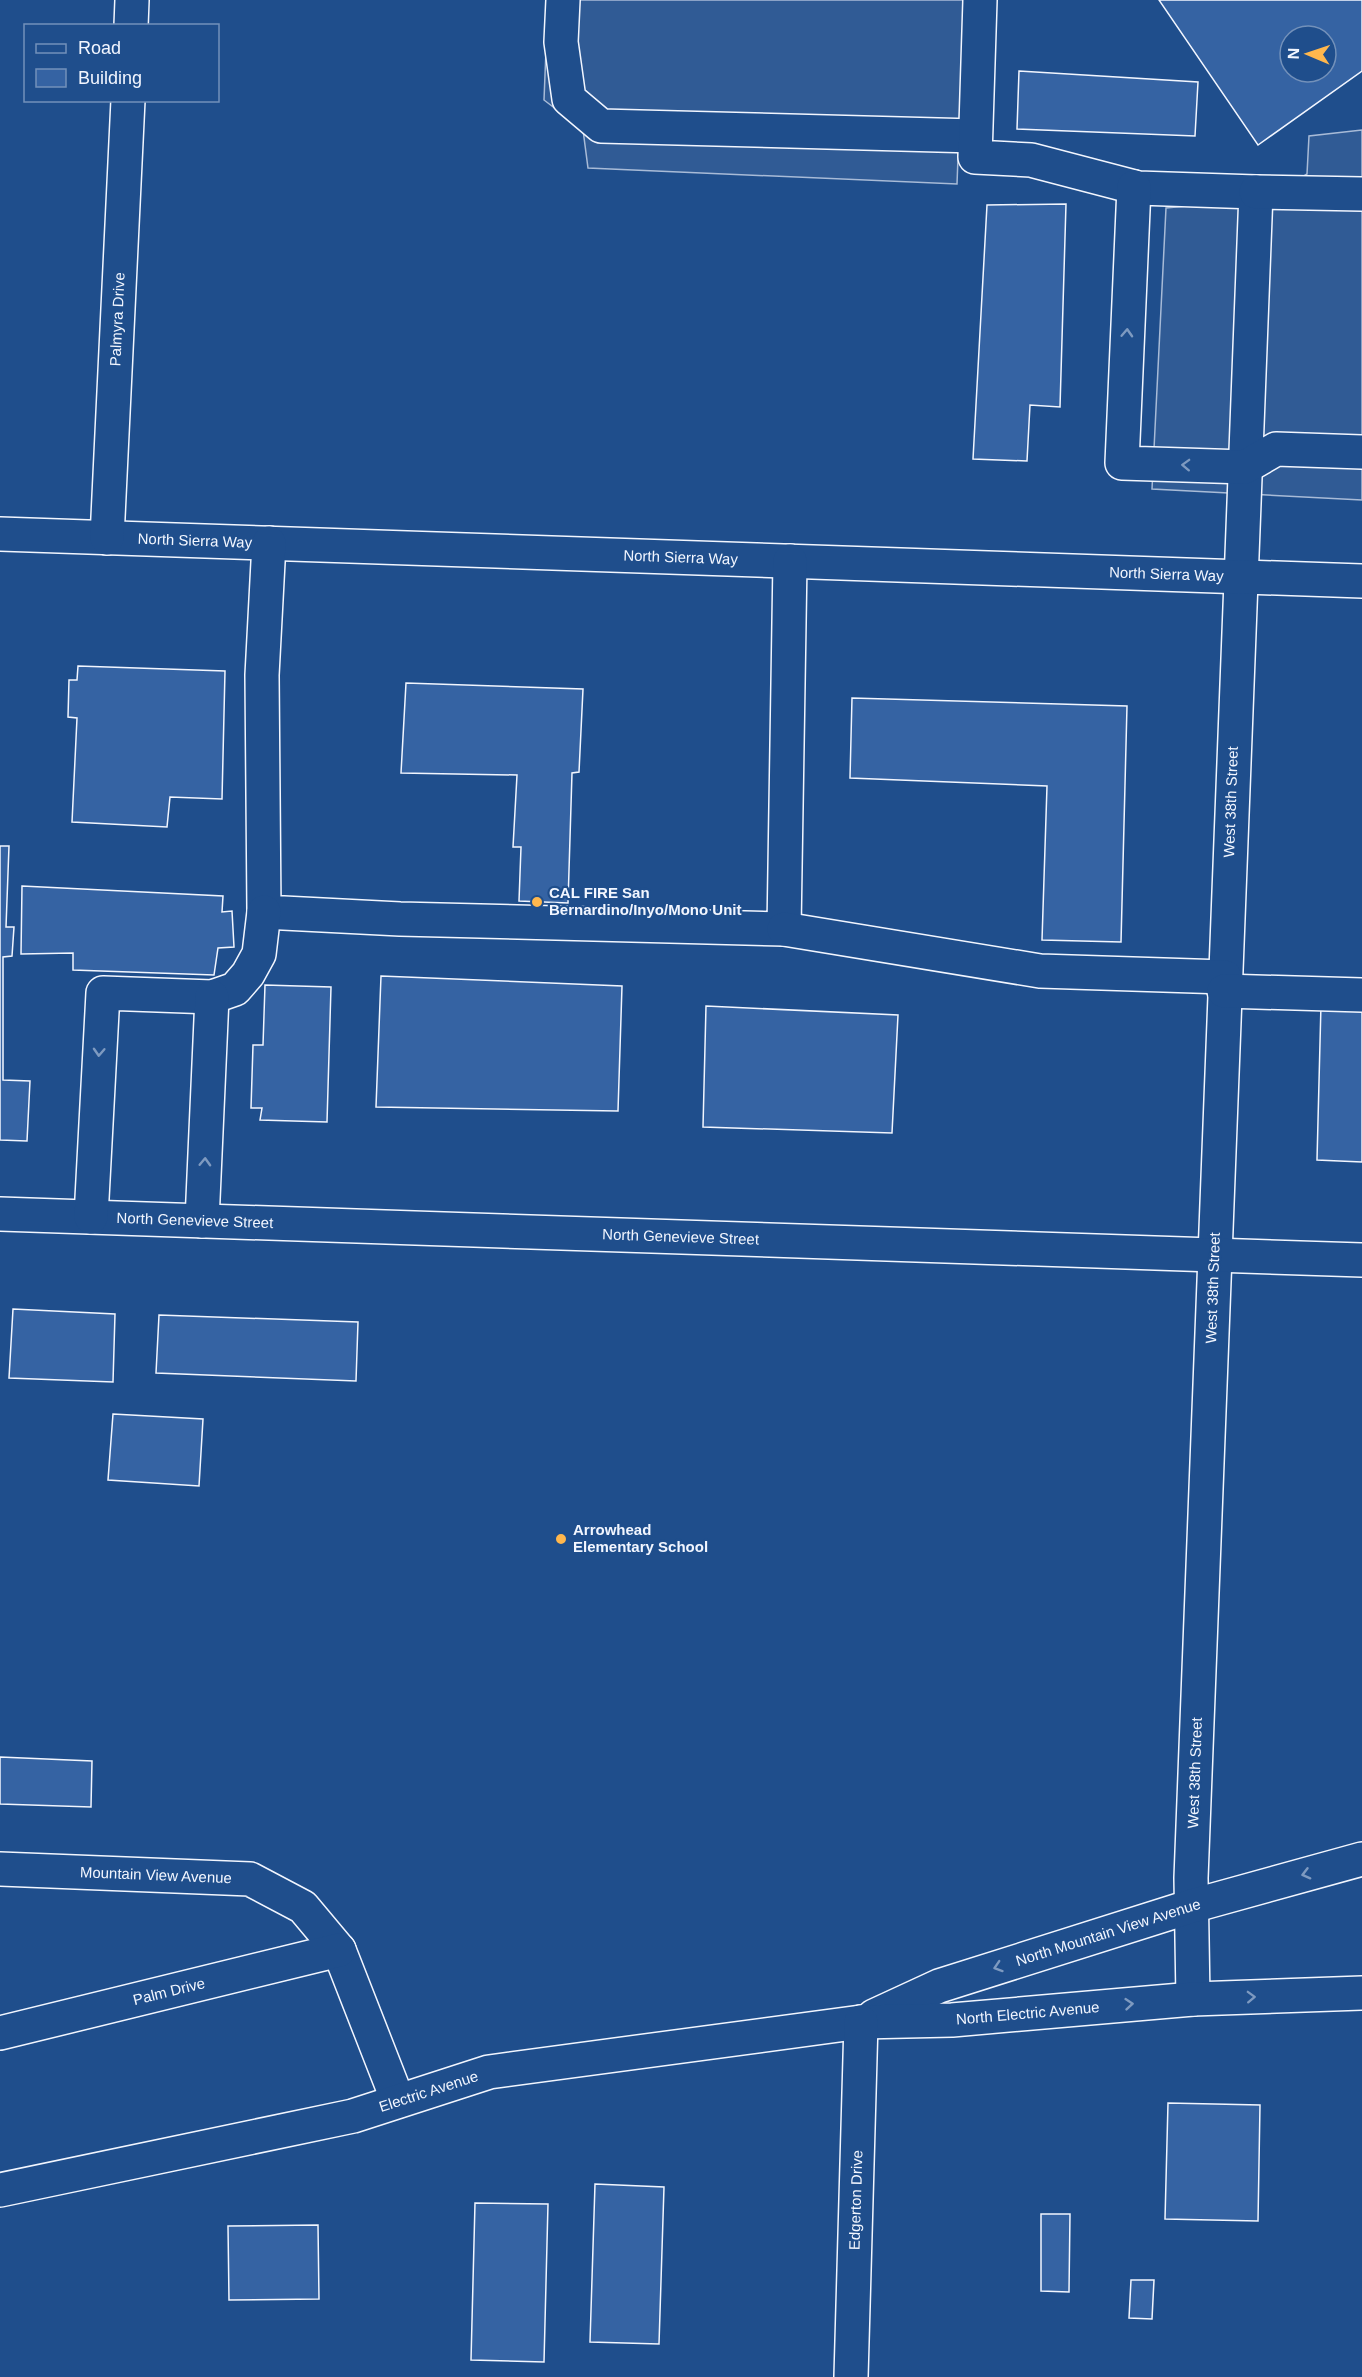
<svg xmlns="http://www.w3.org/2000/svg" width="1362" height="2377" viewBox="0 0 1362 2377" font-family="Helvetica,sans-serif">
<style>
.built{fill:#305b95;stroke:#a8bbd7;stroke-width:1.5}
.building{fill:#3563a3;stroke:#f2f6ff;stroke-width:1.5;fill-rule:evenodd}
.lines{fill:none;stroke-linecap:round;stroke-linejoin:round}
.minor-casing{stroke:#f2f6ff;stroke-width:36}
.minor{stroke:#1f4e8c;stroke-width:33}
.oneway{stroke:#7e9ac0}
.poi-dot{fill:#ffb74d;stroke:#1f4e8c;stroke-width:2}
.labels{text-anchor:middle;stroke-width:4.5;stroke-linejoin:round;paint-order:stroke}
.street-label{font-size:15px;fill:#f2f6ff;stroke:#1f4e8c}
.poi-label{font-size:15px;font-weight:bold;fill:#f2f6ff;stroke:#1f4e8c;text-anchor:start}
</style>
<rect width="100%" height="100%" fill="#1f4e8c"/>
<path class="built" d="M 548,0 L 964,0 L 957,184 L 588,168 L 583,130 L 544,100 Z
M 1362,130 L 1362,500 L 1152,489 L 1166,208 L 1269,198 L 1307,174 L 1309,136 Z"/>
<path class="building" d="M 1159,0 L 1362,0 L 1362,71 L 1258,145 ZM 1290,36 L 1326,36 L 1326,72 L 1290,72 Z
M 1019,71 L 1198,82 L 1195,136 L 1017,129 Z
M 1066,204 L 1060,407 L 1030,405 L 1027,461 L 973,459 L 987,205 Z
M 78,666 L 225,671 L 222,799 L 170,797 L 167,827 L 72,822 L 77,718 L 68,717 L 69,680 L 77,680 Z
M 406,683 L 583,689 L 579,772 L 572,773 L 568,903 L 519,901 L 521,847 L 513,847 L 517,775 L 401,773 Z
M 852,698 L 1127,706 L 1121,942 L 1042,940 L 1047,786 L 850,778 Z
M 0,846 L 9,846 L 6,927 L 14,927 L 12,956 L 3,957 L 3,1080 L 30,1081 L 27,1141 L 0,1140 Z
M 22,886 L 223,896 L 222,912 L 232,911 L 234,947 L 218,948 L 214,975 L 73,970 L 73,953 L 21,954 Z
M 381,976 L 622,986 L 618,1111 L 376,1107 Z
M 265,985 L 331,987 L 327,1122 L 260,1120 L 262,1108 L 251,1108 L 253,1045 L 263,1045 Z
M 1321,1004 L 1362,1005 L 1362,1162 L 1317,1160 Z
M 706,1006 L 898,1015 L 892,1133 L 703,1127 Z
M 13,1309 L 115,1314 L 113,1382 L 9,1378 Z
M 159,1315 L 358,1322 L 356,1381 L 156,1373 Z
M 113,1414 L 203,1419 L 199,1486 L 108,1480 Z
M 0,1757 L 92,1761 L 91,1807 L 0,1804 Z
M 1168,2103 L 1260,2105 L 1258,2221 L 1165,2219 Z
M 595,2184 L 664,2187 L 659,2344 L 590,2342 Z
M 475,2203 L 548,2204 L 544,2362 L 471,2360 Z
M 1041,2214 L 1070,2214 L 1069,2292 L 1041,2291 Z
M 318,2225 L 319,2299 L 229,2300 L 228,2226 Z
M 1131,2280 L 1154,2280 L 1152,2319 L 1129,2318 Z"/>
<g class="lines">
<g class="minor-casing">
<g id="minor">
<path d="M 563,0 L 561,42 L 569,99 L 601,126 L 975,136"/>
<path d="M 980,0 L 975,157 L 1031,160 L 1138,188 L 1256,192 L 1191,1878 L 1193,1999"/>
<path d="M 131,26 L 132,0"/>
<path d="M 1134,187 L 1122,463 L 1245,467 L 1276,449 L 1362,452"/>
<path d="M 1256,192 L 1362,194"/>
<path id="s1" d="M 0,534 L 1362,581"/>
<path id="s2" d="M 107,538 L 128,100"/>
<path d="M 269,543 L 262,675 L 264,912 L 400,919 L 784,929 L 790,561"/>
<path d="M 784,929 L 1040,971 L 1225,977"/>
<path d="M 1224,991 L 1362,995"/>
<path id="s3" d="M 0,1214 L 1362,1260"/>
<path d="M 91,1217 L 103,993 L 212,997 L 235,989 L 248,974 L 259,954 L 264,912"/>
<path d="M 202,1221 L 212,997"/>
<path id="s4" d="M 0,1869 L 250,1879 L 303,1907 L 339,1950 L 398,2101"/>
<path id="s5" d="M 874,2016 L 939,1986 L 1192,1906 L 1362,1859"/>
<path id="s6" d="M 0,2033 L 339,1950"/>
<path id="s7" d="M 0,2190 L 353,2116 L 489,2072 L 861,2022 L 952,2020 L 1193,1999 L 1362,1993"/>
<path id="s8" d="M 851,2377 L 861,2022"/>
</g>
</g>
<use href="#minor" class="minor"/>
</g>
<defs><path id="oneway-chevron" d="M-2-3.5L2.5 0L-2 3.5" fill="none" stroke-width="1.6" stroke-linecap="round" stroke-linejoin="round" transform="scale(1.5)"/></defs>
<g class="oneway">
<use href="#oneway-chevron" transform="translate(1127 333) rotate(-87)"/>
<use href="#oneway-chevron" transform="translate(1186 465) rotate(-178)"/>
<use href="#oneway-chevron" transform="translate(99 1052) rotate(93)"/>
<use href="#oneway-chevron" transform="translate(205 1162) rotate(-88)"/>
<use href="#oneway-chevron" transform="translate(1306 1874) rotate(165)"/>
<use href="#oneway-chevron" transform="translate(998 1967) rotate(162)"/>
<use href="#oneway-chevron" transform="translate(1251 1997) rotate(-2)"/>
<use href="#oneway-chevron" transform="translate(1129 2004) rotate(-5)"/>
</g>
<g class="poi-dot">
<circle cx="537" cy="902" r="6"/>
<circle cx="561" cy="1539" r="6"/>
</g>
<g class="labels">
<g class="street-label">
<text dy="5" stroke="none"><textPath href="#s2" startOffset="219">Palmyra Drive</textPath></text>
<text dy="5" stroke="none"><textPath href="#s1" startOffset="195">North Sierra Way</textPath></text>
<text dy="5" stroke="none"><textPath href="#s1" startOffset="681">North Sierra Way</textPath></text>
<text dy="5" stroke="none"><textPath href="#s1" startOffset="1167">North Sierra Way</textPath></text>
<text transform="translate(1231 802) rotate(-88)" y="5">West 38th Street</text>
<text dy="5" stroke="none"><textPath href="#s3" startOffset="195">North Genevieve Street</textPath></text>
<text dy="5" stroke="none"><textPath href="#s3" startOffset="681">North Genevieve Street</textPath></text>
<text transform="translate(1213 1288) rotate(-88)" y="5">West 38th Street</text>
<text transform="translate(1195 1773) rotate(-88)" y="5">West 38th Street</text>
<text dy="5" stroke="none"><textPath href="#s4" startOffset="156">Mountain View Avenue</textPath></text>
<text dy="5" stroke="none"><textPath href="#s5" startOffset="249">North Mountain View Avenue</textPath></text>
<text dy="5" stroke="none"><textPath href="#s6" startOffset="174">Palm Drive</textPath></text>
<text dy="5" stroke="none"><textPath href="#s7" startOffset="1046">North Electric Avenue</textPath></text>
<text dy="5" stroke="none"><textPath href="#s7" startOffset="440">Electric Avenue</textPath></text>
<text dy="5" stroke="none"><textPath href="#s8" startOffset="177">Edgerton Drive</textPath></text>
</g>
<g class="poi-label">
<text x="549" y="898">CAL FIRE San<tspan x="549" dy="17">Bernardino/Inyo/Mono Unit</tspan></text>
<text x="573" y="1535">Arrowhead<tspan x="573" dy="17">Elementary School</tspan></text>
</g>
</g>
<rect x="24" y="24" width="195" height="78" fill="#1f4e8c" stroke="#7391ba" stroke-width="1.5"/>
<rect x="36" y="44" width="30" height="9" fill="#1f4e8c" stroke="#7391ba" stroke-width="1.5"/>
<text x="78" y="54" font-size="18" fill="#f2f6ff">Road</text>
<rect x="36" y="69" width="30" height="18" fill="#3563a3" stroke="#7391ba" stroke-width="1.5"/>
<text x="78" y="84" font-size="18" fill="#f2f6ff">Building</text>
<g transform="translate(1308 54) rotate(272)"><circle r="28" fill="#1f4e8c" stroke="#7391ba" stroke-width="1.5"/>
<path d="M0-4.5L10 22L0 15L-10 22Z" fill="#ffb74d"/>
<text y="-9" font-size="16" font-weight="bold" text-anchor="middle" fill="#f2f6ff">N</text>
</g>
</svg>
